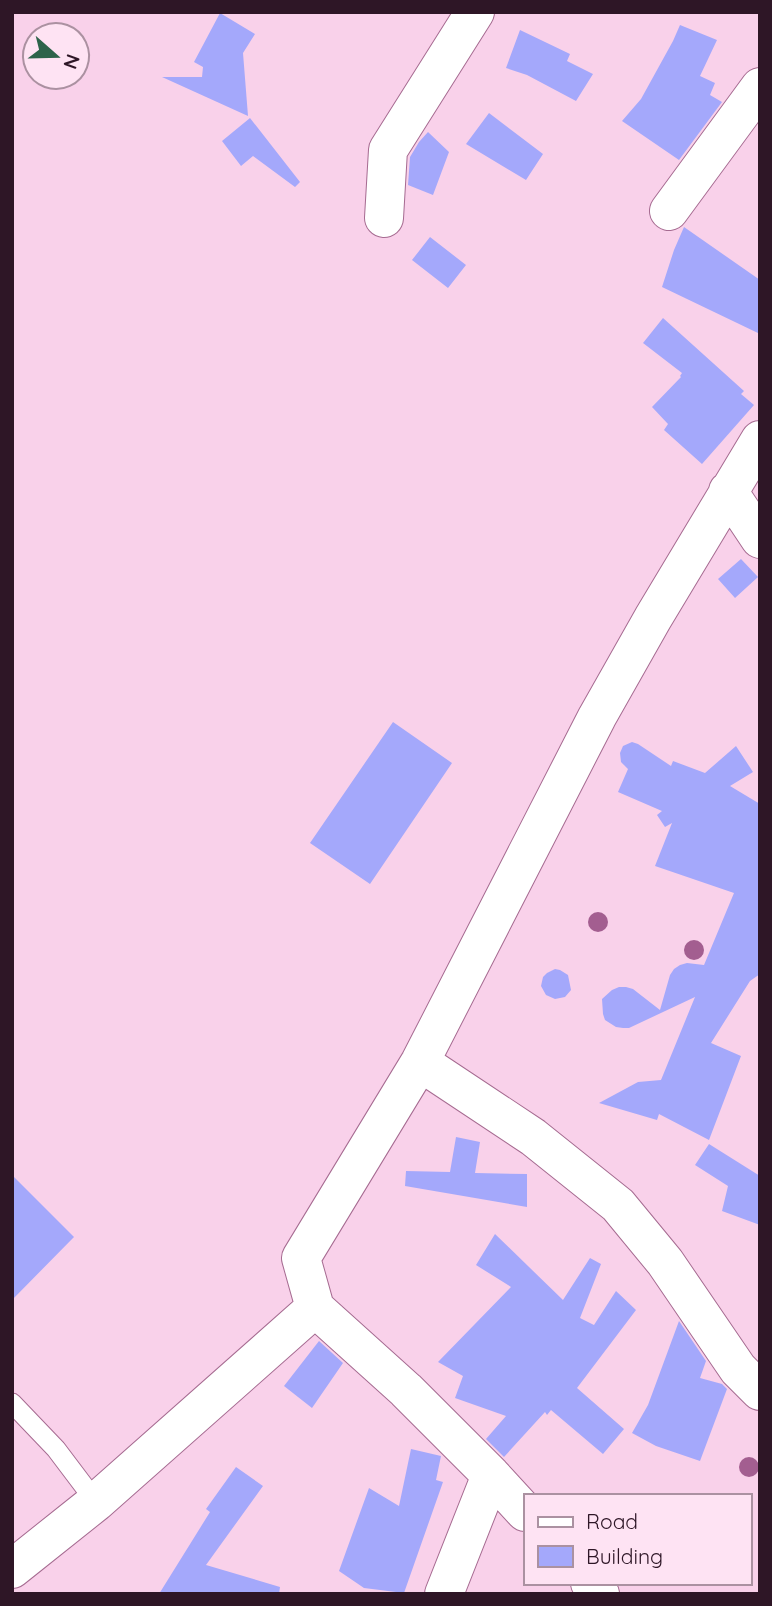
<svg xmlns="http://www.w3.org/2000/svg" width="772" height="1606" viewBox="0 0 772 1606" font-family="Quicksand,sans-serif">
<style>
.building{fill:#a4a8fb}
.lines{fill:none;stroke-linecap:round;stroke-linejoin:round}
.lane-casing{stroke:#a66b91;stroke-width:21}
.street-casing{stroke:#a66b91;stroke-width:40}
.lane{stroke:#fff;stroke-width:19}
.street{stroke:#fff;stroke-width:38}
.tree{fill:#a35e90}
</style>
<rect width="100%" height="100%" fill="#f9d1ea"/>
<path class="building" d="M 220,13 L 255,34 L 243,53 L 248,116 L 162,77 L 202,77 L 203,67 L 194,62 Z
M 680,25 L 717,40 L 700,76 L 715,83 L 710,95 L 722,102 L 679,160 L 622,121 L 641,99 L 673,41 Z
M 520,30 L 570,54 L 567,61 L 593,74 L 576,101 L 527,75 L 506,68 Z
M 489,113 L 543,154 L 526,180 L 466,144 Z
M 250,118 L 300,182 L 295,187 L 253,156 L 241,166 L 222,141 Z
M 428,132 L 449,152 L 433,195 L 408,185 L 410,157 L 419,142 Z
M 684,227 L 760,280 L 760,334 L 662,287 L 674,250 Z
M 430,237 L 466,265 L 448,288 L 412,260 Z
M 663,318 L 744,391 L 741,394 L 754,405 L 702,464 L 664,430 L 668,424 L 652,407 L 681,377 L 680,376 L 682,373 L 643,343 Z
M 741,559 L 758,577 L 735,598 L 718,579 Z
M 393,722 L 452,763 L 370,884 L 310,843 Z
M 632,742 L 638,744 L 671,766 L 673,761 L 705,773 L 736,746 L 753,772 L 730,786 L 760,804 L 760,974 L 750,981 L 711,1043 L 741,1056 L 709,1140 L 659,1114 L 657,1120 L 599,1103 L 638,1082 L 661,1080 L 695,997 L 629,1028 L 623,1028 L 616,1027 L 605,1020 L 603,1014 L 602,999 L 612,990 L 619,987 L 626,987 L 633,989 L 660,1010 L 670,975 L 674,969 L 680,965 L 687,963 L 704,965 L 734,893 L 655,866 L 672,823 L 665,827 L 657,815 L 662,811 L 618,792 L 628,769 L 621,762 L 620,753 L 623,746 Z
M 555,969 L 560,970 L 568,975 L 571,990 L 565,997 L 555,999 L 546,995 L 541,986 L 543,977 L 547,973 Z
M 456,1137 L 480,1142 L 475,1173 L 527,1174 L 527,1207 L 405,1186 L 406,1171 L 450,1172 Z
M 709,1144 L 760,1176 L 760,1225 L 722,1211 L 728,1186 L 695,1165 Z
M 12,1175 L 74,1237 L 12,1300 Z
M 495,1234 L 563,1300 L 590,1258 L 601,1264 L 580,1318 L 594,1325 L 616,1291 L 636,1310 L 577,1388 L 624,1429 L 603,1454 L 551,1410 L 547,1415 L 545,1412 L 504,1457 L 486,1439 L 506,1416 L 455,1398 L 463,1376 L 438,1362 L 511,1287 L 476,1265 Z
M 679,1321 L 706,1361 L 700,1378 L 722,1384 L 727,1389 L 700,1461 L 656,1446 L 632,1433 L 648,1405 Z
M 319,1341 L 343,1363 L 312,1408 L 284,1386 Z
M 411,1449 L 441,1456 L 436,1480 L 443,1482 L 404,1593 L 364,1588 L 339,1571 L 369,1488 L 399,1506 Z
M 236,1467 L 263,1486 L 206,1565 L 280,1587 L 279,1594 L 159,1594 L 210,1512 L 206,1509 Z"/>
<g class="lines">
<g class="lane-casing">
<path id="lane" d="M 12,1403 L 56,1449 L 96,1502"/>
</g>
<g class="street-casing">
<path id="street" d="M 669,211 L 760,87
M 384,218 L 388,150 L 475,12
M 728,491 L 760,539
M 420,1062 L 533,1137 L 618,1205 L 665,1262 L 738,1369 L 760,1391
M 525,1512 L 491,1475 L 406,1390 L 315,1308 L 301,1258 L 420,1062 L 597,717 L 653,618 L 760,440
M 12,1569 L 96,1502 L 315,1308
M 590,1583 L 600,1594
M 444,1594 L 491,1475"/>
</g>
<use href="#lane" class="lane"/>
<use href="#street" class="street"/>
</g>
<g class="tree">
<circle cx="598" cy="922" r="10"/>
<circle cx="694" cy="950" r="10"/>
<circle cx="749" cy="1467" r="10"/>
</g>
<rect width="772" height="1606" fill="none" stroke="#2e1626" stroke-width="28"/>
<rect x="524" y="1494" width="228" height="91" fill="#fee3f3" stroke="#ab91a1" stroke-width="2"/>
<rect x="538" y="1517" width="35" height="10" fill="#ffffff" stroke="#ab91a1" stroke-width="2"/>
<text x="586" y="1529" font-size="21" fill="#2e1626">Road</text>
<rect x="538" y="1546" width="35" height="21" fill="#a4a8fb" stroke="#ab91a1" stroke-width="2"/>
<text x="586" y="1564" font-size="21" fill="#2e1626">Building</text>
<g transform="translate(56 56) rotate(110)"><circle r="33" fill="#fee3f3" stroke="#ab91a1" stroke-width="2"/>
<path d="M0-5L12 26L0 18L-12 26Z" fill="#2d634a"/>
<text y="-10" font-size="19" font-weight="bold" text-anchor="middle" fill="#2e1626">N</text>
</g>
</svg>
